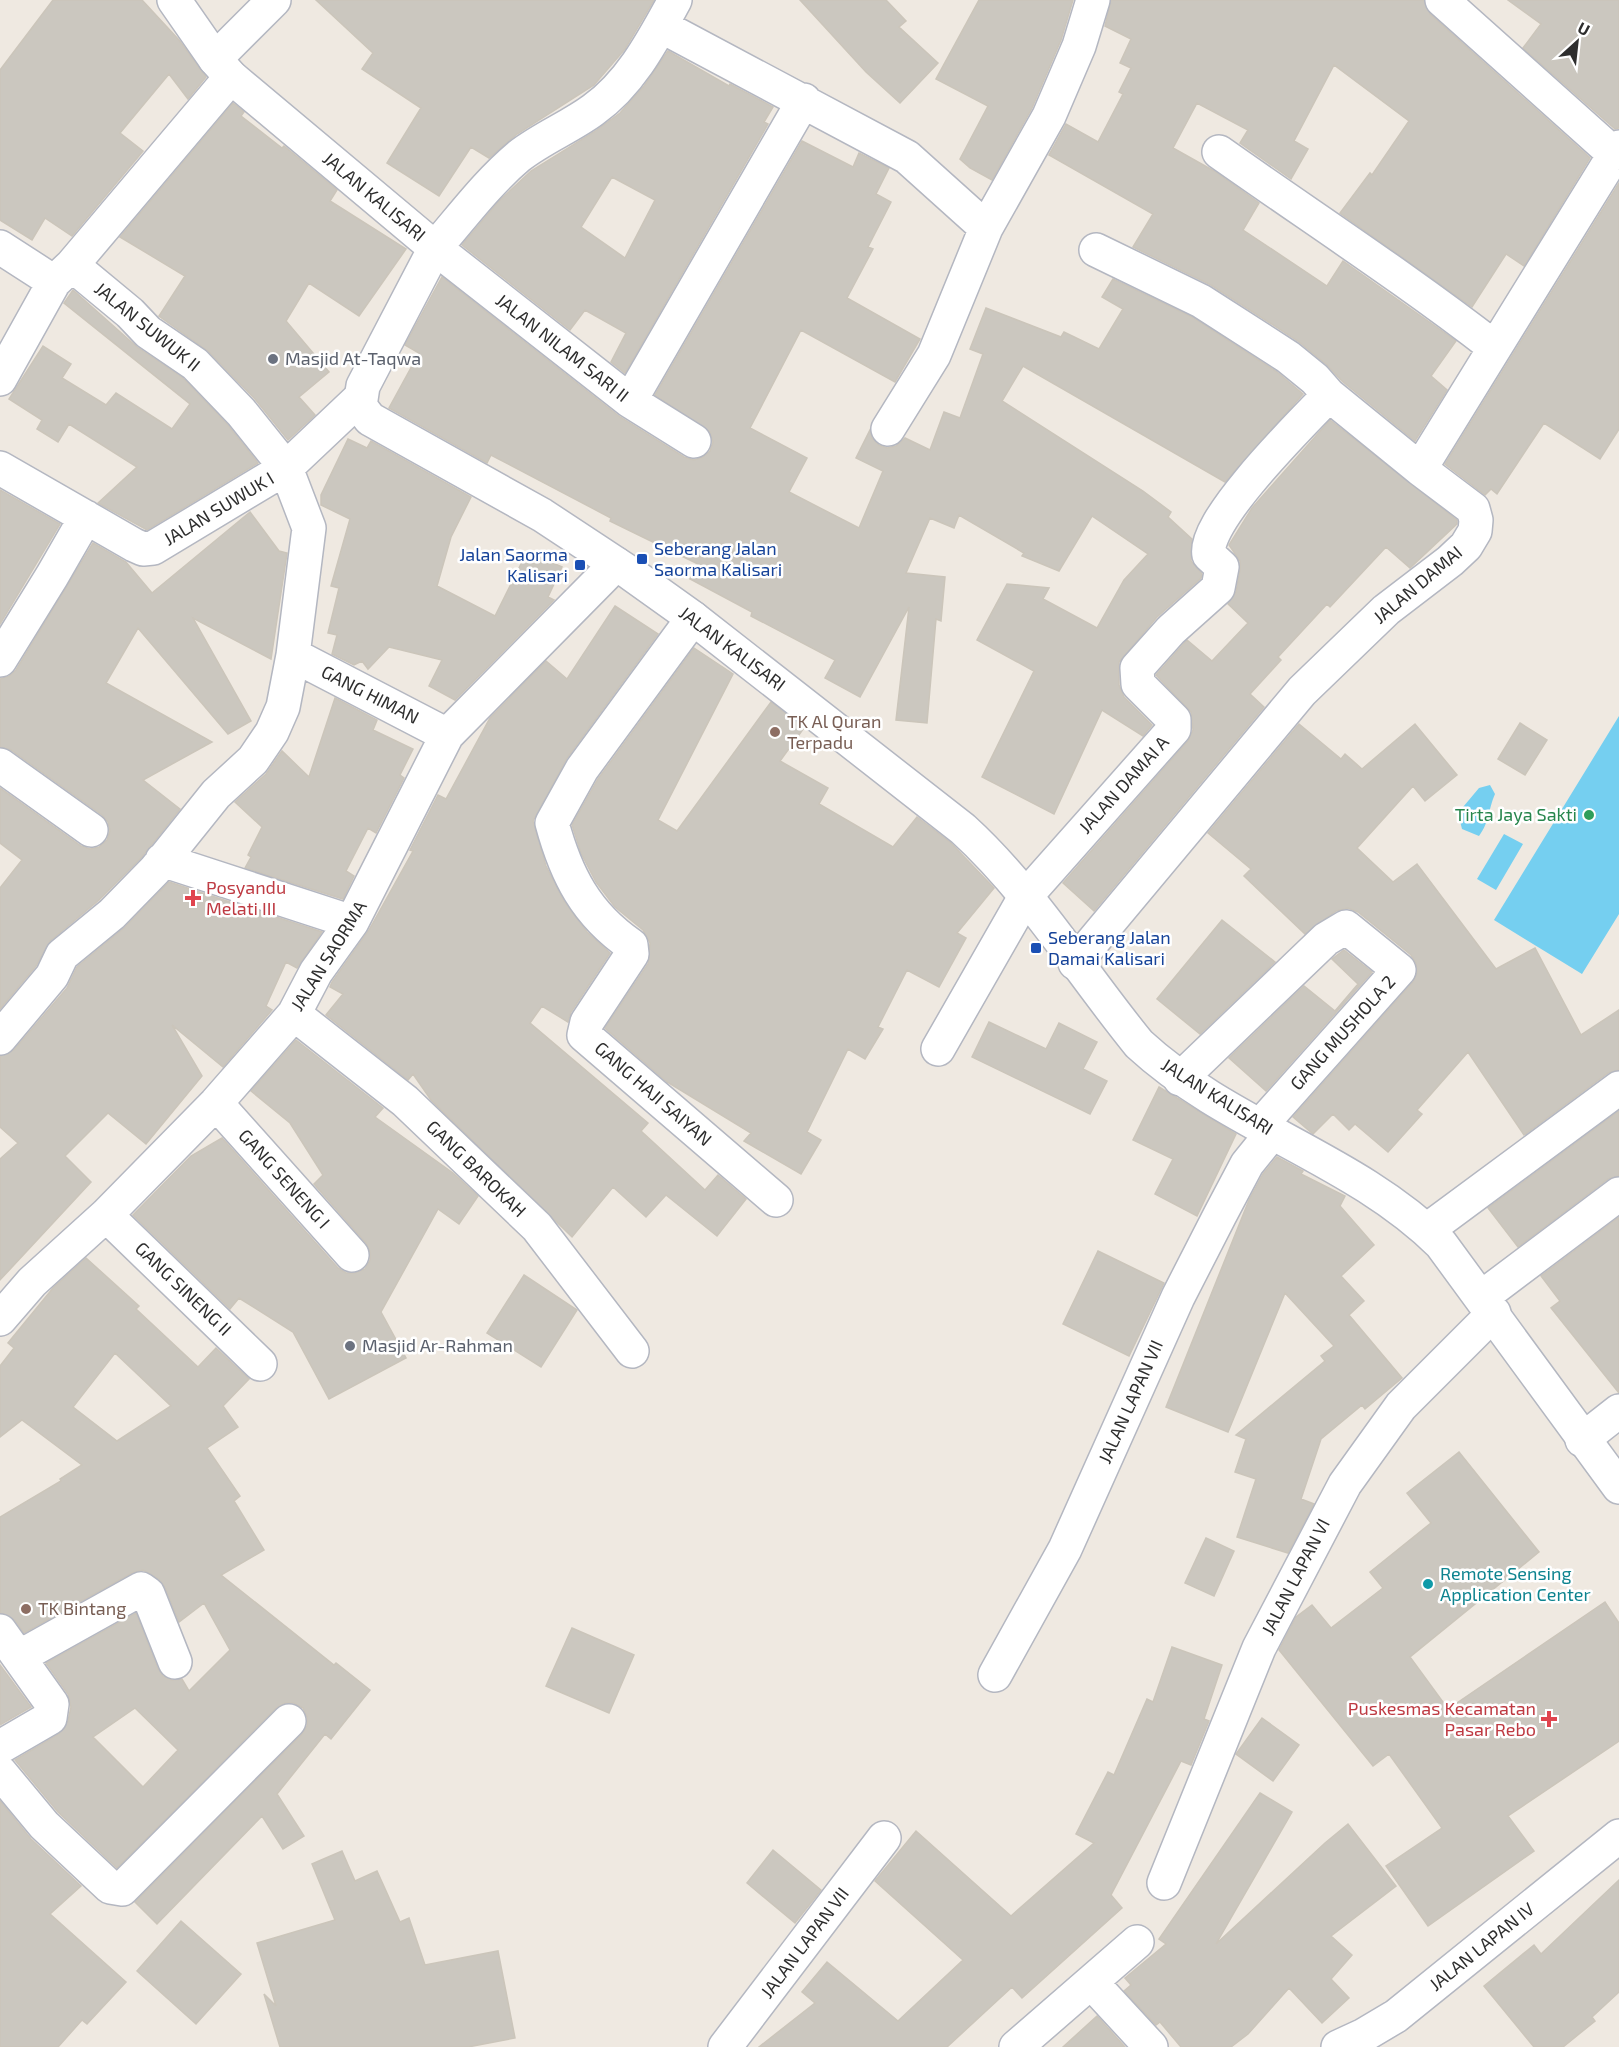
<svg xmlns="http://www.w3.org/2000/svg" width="1619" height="2047" viewBox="0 0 1619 2047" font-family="'Exo 2',sans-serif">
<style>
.water{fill:#75cff0}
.building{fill:#cbc7bf;stroke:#cbc5ba;stroke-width:1.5;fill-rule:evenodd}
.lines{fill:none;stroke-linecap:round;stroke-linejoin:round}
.street-casing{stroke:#b4b7c1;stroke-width:36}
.secondary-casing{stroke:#b4b7c1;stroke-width:36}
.street{stroke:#fff;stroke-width:33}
.secondary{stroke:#fff;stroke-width:33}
.worship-dot{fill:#6b7280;stroke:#fff;stroke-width:2}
.transit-dot{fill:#1a4fb4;stroke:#fff;stroke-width:2}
.education-dot{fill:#8d6e63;stroke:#fff;stroke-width:2}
.leisure-dot{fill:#2e9e5b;stroke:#fff;stroke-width:2}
.health-dot{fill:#e0444e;stroke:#fff;stroke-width:2}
.culture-dot{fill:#0f9aa8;stroke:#fff;stroke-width:2}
.labels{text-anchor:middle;stroke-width:5;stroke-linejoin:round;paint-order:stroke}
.street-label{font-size:18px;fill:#2e2e2e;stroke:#fff}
.worship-label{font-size:18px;fill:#5b616d;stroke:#fff;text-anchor:start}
.transit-label{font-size:18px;fill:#164399;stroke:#fff;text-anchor:start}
.education-label{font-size:18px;fill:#785e54;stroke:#fff;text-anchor:start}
.leisure-label{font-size:18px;fill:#27864d;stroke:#fff;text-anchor:end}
.health-label{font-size:18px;fill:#be3a42;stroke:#fff;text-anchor:start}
.culture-label{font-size:18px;fill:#0d838f;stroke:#fff;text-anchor:start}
</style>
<rect width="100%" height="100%" fill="#efe9e1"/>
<path class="water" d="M 1619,716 L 1619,914 L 1582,974 L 1494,920 Z
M 1490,785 L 1495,794 C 1488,810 1490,821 1479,836 L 1462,829 L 1458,813 L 1479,788 Z
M 1504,834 L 1523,844 L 1496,890 L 1477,879 Z"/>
<path class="building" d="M 53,0 L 142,0 L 179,40 L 206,77 L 188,99 L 169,74 L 120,133 L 143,151 L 72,236 L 45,218 L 32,240 L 0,220 L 0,70 Z
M 316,0 L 654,0 L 625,49 L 594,85 L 517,134 L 489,158 L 471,147 L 439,196 L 387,163 L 421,108 L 362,69 L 373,53 Z
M 800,0 L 886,0 L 906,21 L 899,27 L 938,63 L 900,103 L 866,72 Z
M 979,0 L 1073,0 L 1061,40 L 1032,108 L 992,180 L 970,168 L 960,159 L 988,106 L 936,79 Z
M 1111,0 L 1424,0 L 1430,14 L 1590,158 L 1524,266 L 1506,254 L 1472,307 L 1340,213 L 1370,173 L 1372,175 L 1409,121 L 1334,65 L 1294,141 L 1308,149 L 1291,179 L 1240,143 L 1248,130 L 1197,103 L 1173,148 L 1214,171 L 1259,203 L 1243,230 L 1327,286 L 1343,261 L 1456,341 L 1431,376 L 1447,390 L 1415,441 L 1342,381 L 1327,365 L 1298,341 L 1211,285 L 1133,247 L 1153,214 L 1049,155 L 1066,124 L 1098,142 L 1123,94 L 1119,92 L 1131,68 L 1120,63 L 1131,39 L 1105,26 Z
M 1508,0 L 1619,0 L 1619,128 L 1615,129 L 1523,48 L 1541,24 Z
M 668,51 L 729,86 L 730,84 L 773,107 L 764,122 L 768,124 L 625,373 L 611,362 L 626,333 L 585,310 L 570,330 L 462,245 L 499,201 L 531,171 L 594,132 L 620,113 L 644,86 ZM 612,177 L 655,200 L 625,258 L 581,227 Z
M 233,103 L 244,112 L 241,116 L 282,148 L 284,146 L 337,190 L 330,201 L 406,249 L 359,316 L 309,283 L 286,321 L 329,372 L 299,397 L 315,415 L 288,440 L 255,399 L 208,351 L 159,316 L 185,276 L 120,237 Z
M 802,141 L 853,167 L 859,153 L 889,168 L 876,194 L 891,202 L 868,247 L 873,249 L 847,298 L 920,339 L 895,382 L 801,330 L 750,428 L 807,458 L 789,492 L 859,528 L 883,471 L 856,458 L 870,430 L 872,438 L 879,445 L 887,448 L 896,446 L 905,438 L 930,450 L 944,412 L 960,418 L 983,354 L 970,349 L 986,308 L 1061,337 L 1064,332 L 1099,349 L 1123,309 L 1102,297 L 1113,279 L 1192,317 L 1277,372 L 1303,394 L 1225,482 L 1023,366 L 1002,401 L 1143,491 L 1171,512 L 1168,517 L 1192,539 L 1191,561 L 1202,574 L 1201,578 L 1157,617 L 1119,662 L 1119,685 L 1124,697 L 1152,725 L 1143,736 L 1102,710 L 1054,814 L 982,777 L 1034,671 L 977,640 L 1007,584 L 1049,588 L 1043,599 L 1097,628 L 1124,580 L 1148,554 L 1092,516 L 1059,571 L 1022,556 L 1024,553 L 959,515 L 954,528 L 930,518 L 906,573 L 945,577 L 941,621 L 936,619 L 927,723 L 896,720 L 909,607 L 860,697 L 825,678 L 835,660 L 751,616 L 752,612 L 690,579 L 698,564 L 610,521 L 611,518 L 491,455 L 487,463 L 389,408 L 419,353 L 405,345 L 442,277 L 620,417 L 684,457 L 694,460 L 703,457 L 710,451 L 713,442 L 710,432 L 655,395 Z
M 1619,183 L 1619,429 L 1600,459 L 1544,423 L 1497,494 L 1491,489 L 1485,495 L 1445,464 Z
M 73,290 L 137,347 L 183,378 L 227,424 L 258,463 L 147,530 L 98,503 L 137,467 L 69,424 L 58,442 L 37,429 L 42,420 L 9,399 L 43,346 L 71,364 L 62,378 L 106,405 L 116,393 L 172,429 L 190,404 L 64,303 Z
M 1330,420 L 1457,520 L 1457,524 L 1410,568 L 1386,547 L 1330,607 L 1327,604 L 1278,657 L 1281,660 L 1250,694 L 1264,707 L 1094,911 L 1063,883 L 1188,741 L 1193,730 L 1191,712 L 1156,675 L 1187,640 L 1212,661 L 1248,623 L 1228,604 L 1236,592 L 1240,570 L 1240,561 L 1229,545 L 1252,508 Z
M 348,439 L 367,448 L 371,441 L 471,497 L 451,537 L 437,586 L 495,616 L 527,552 L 562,567 L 548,597 L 554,600 L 455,700 L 429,686 L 442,660 L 389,647 L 368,669 L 362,661 L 354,665 L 332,654 L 337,635 L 328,633 L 339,588 L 331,586 L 350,519 L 321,505 L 321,495 Z
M 0,490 L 60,524 L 0,624 Z
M 250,512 L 279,551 L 287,553 L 271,659 L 193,618 L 251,721 L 228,734 L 138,628 L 106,683 L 212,742 L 143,780 L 180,809 L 141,858 L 99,900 L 50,941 L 36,966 L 0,1009 L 0,888 L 22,860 L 0,843 L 0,788 L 81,846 L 90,849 L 99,847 L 107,840 L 110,831 L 108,822 L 102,815 L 11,750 L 0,747 L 0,679 L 9,676 L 16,670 L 93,543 L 126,562 L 152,593 Z
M 615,606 L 658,634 L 567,758 L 533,821 L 546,866 L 564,901 L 587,932 L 610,953 L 571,1012 L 568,1022 L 542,1006 L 530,1023 L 648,1123 L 641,1131 L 705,1190 L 718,1175 L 746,1199 L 717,1236 L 666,1195 L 646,1217 L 613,1187 L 572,1237 L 431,1100 L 413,1074 L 408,1080 L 326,1015 L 343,994 L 330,987 L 332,982 L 369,930 L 413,851 L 410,850 L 438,795 L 446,799 L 490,718 L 546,661 L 567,679 Z
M 694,648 L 733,674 L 658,820 L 677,831 L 771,702 L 804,728 L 780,761 L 828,788 L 819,804 L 893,847 L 917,817 L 951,843 L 994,888 L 957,933 L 966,938 L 939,987 L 907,970 L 878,1027 L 883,1029 L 865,1059 L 848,1049 L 807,1132 L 821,1140 L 801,1174 L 744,1141 L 751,1133 L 667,1082 L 605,1028 L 648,964 L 650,943 L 643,930 L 615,907 L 596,882 L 581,853 L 572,825 L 598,779 Z
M 335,698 L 377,720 L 373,730 L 413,749 L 400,775 L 404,778 L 376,833 L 368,828 L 346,871 L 354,876 L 343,899 L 245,868 L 251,857 L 248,855 L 262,827 L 235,802 L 266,774 L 282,751 L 309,777 Z
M 1520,723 L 1547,740 L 1525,775 L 1498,759 Z
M 1299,724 L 1341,759 L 1345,754 L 1362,769 L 1415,724 L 1457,775 L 1425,801 L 1413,786 L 1357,848 L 1393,882 L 1417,864 L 1496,969 L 1535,948 L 1581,1035 L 1619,1010 L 1619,1070 L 1608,1073 L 1524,1135 L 1468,1052 L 1417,1110 L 1422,1114 L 1388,1152 L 1355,1124 L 1349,1130 L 1333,1114 L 1313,1134 L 1293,1117 L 1413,982 L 1417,973 L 1416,963 L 1411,955 L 1358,912 L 1348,908 L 1336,911 L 1305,934 L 1244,876 L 1251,869 L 1208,833 Z
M 169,882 L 322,932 L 297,968 L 286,962 L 266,1006 L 272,1010 L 223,1067 L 172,1025 L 202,1076 L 146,1144 L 108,1113 L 65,1156 L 91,1182 L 0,1280 L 0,1159 L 18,1143 L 0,1127 L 0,1056 L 14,1050 L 67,988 L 77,967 L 124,928 Z
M 1222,920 L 1275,962 L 1200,1034 L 1157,999 Z
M 1344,950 L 1372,972 L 1266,1091 L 1229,1058 L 1304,986 L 1335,1011 L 1358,984 L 1332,959 Z
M 989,1022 L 1046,1049 L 1059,1023 L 1097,1042 L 1083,1069 L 1107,1081 L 1090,1114 L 972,1057 Z
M 296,1040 L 383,1108 L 375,1117 L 453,1173 L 478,1196 L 459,1224 L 438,1209 L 381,1312 L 406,1358 L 329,1399 L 293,1332 L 239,1298 L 230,1309 L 133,1215 L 191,1156 L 222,1138 L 338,1268 L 346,1273 L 355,1273 L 365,1269 L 370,1260 L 370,1252 L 366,1243 L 314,1184 L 323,1175 L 290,1123 L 251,1091 Z
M 1159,1087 L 1236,1134 L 1197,1216 L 1155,1194 L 1173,1159 L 1133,1140 Z
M 1619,1111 L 1619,1176 L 1608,1179 L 1518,1247 L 1488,1208 Z
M 1277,1157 L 1303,1171 L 1301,1174 L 1345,1196 L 1340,1206 L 1374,1245 L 1341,1276 L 1364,1301 L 1349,1315 L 1402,1378 L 1365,1409 L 1362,1405 L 1321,1439 L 1301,1499 L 1314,1504 L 1288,1553 L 1237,1537 L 1256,1479 L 1235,1472 L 1246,1439 L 1236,1435 L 1325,1361 L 1321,1356 L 1334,1346 L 1285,1293 L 1228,1432 L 1166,1407 L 1249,1200 L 1263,1174 Z
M 1619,1217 L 1619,1393 L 1551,1308 L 1560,1301 L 1541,1276 Z
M 1098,1251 L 1164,1283 L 1129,1356 L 1063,1324 Z
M 86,1258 L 139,1306 L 136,1309 L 198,1367 L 216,1348 L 249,1379 L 223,1406 L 238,1427 L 207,1448 L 240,1496 L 234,1501 L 264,1550 L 221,1575 L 334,1665 L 336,1663 L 370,1690 L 331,1739 L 325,1734 L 277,1794 L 304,1836 L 283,1849 L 262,1816 L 157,1924 L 135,1902 L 302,1734 L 307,1726 L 307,1717 L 303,1708 L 294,1703 L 285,1703 L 276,1708 L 117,1868 L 58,1812 L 15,1760 L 59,1734 L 68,1721 L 71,1707 L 68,1694 L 46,1663 L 136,1613 L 158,1669 L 163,1676 L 172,1680 L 182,1679 L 189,1691 L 230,1650 L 204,1603 L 179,1622 L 165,1587 L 159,1579 L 143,1570 L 132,1573 L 24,1633 L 15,1620 L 0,1613 L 0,1517 L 61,1481 L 60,1479 L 82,1465 L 22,1420 L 0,1437 L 0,1366 L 14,1348 L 8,1343 L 53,1288 ZM 115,1353 L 171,1406 L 117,1441 L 73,1407 ZM 135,1708 L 178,1750 L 143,1787 L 93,1737 Z
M 524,1275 L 577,1310 L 541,1367 L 487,1333 Z
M 1459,1452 L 1539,1552 L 1410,1657 L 1448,1709 L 1605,1602 L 1619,1623 L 1619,1741 L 1508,1816 L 1534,1851 L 1428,1926 L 1386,1866 L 1442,1828 L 1389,1754 L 1373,1766 L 1279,1650 L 1296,1617 L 1312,1605 L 1331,1628 L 1383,1588 L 1370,1572 L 1431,1523 L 1407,1493 Z
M 1206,1538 L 1234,1551 L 1214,1596 L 1185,1583 Z
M 572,1628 L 634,1655 L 609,1713 L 546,1686 Z
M 1172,1647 L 1222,1665 L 1204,1719 L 1209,1721 L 1191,1765 L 1181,1761 L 1111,1895 L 1122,1908 L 1022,1998 L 1012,1987 L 947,2047 L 759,2047 L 815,2003 L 802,1992 L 827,1962 L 898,2021 L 963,1960 L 875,1881 L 916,1831 L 1011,1916 L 1094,1843 L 1076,1834 L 1108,1772 L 1114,1775 L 1147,1699 L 1153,1702 Z
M 0,1665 L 31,1707 L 0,1725 Z
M 1262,1718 L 1299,1745 L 1273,1781 L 1236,1754 Z
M 1260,1793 L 1292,1812 L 1216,1944 L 1325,1843 L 1348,1824 L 1396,1886 L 1331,1936 L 1352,1955 L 1331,1979 L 1349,1998 L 1322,2023 L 1289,1988 L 1248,2034 L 1231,2047 L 1181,2047 L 1160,2022 L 1156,2025 L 1124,1991 L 1131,1985 L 1125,1978 L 1166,1944 L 1159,1939 Z
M 0,1801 L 31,1839 L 81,1886 L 50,1914 L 126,1982 L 87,2024 L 82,2020 L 58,2047 L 0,2047 Z
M 773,1850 L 821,1890 L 795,1923 L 747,1883 Z
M 342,1851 L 355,1881 L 377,1871 L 400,1922 L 409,1918 L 425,1965 L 498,1951 L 515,2038 L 468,2047 L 280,2047 L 264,1994 L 276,2006 L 257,1943 L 335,1920 L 312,1864 Z
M 1619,1880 L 1619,1992 L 1592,2017 L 1595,2021 L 1563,2047 L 1534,2047 L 1484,1986 L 1534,1945 L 1541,1954 Z
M 181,1921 L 241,1974 L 196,2024 L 137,1971 Z
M 1097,2016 L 1125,2047 L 1063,2047 Z"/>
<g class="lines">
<g class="street-casing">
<path id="street" d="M 675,0 C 653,40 631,83 593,110 C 570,127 542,138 519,156 C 487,183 462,217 435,248 L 630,401 L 694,441
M 1442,0 L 1614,154
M 661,26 L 907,157 L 986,228
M 215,59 L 274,0
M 1219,152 C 1311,217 1405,278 1494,347
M 0,247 L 54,282
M 1096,250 L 1201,301 L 1288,357 L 1315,379 L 1329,395 L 1420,469
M 0,379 L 54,282 L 72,265
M 630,401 L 804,100
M 888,429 L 934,355 L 986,228 L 1049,116 L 1079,46 L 1093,0
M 0,468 L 134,545 L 143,549 L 153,548 L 286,468 L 359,399
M 693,618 L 582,769 L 552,823 C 566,875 586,914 631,945 L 632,954 L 587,1022 L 584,1035 L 776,1200
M 293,655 L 447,735
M 0,660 L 52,576 L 86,517
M 0,765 L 91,830
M 162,860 L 352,922
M 1075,963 L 1302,691 L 1386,610 L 1450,561 L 1466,546 L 1475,531 L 1476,520 L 1473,509 L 1420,469 L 1619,147
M 294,1014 L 405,1101 L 537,1227 L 632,1351
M 0,1038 L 52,976 L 62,955 L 112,914 L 155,870 L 216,794 L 253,760 L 272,732 L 283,707 L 293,655 L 309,528 L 286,468 L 241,412 L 195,364 L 148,332 L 130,313 L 72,265 L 231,77
M 938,1049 L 1025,897 L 1174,729 L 1174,720 L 1138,684 L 1137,668 L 1171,630 L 1218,588 L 1222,567 L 1209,555 C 1201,522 1305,420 1329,395
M 1180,1079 L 1326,939 L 1346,927 L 1399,970 L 1260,1126
M 216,1103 L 352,1255
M 106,1215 L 260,1364
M 1427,1230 L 1619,1088
M 1482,1297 L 1619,1194
M 0,1319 L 32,1282 L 106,1215 L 216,1103 L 294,1014 L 316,972 L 352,922 L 447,735 L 616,564
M 1582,1440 L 1619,1411
M 0,1631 L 52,1704 L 50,1718 L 0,1747
M 19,1657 L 141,1589 L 148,1594 L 175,1662
M 995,1675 L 1065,1549 L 1178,1297 L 1220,1215 L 1247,1164 L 1272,1133
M 0,1772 L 44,1825 L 110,1887 L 122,1889 L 289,1721
M 1164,1883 L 1259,1648 L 1345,1484 L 1401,1406 L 1494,1313
M 1091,1982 L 1151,2047
M 725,2047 L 884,1838
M 1016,2047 L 1137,1942
M 1338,2047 L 1364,2035 L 1396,2016 L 1619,1836"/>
</g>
<g class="secondary-casing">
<path id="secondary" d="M 174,0 L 215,59 L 231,77 L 435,248 L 363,386 L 360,406 L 370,419 L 542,515 L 630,573 L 693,618 L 963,829 C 1031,891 1081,973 1139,1044 C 1229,1127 1354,1158 1441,1244 L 1619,1487"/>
</g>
<use href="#street" class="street"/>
<use href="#secondary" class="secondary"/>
</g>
<g class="worship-dot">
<circle cx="273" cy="359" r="6"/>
<circle cx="350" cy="1346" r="6"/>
</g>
<g class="transit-dot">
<rect x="636" y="553" width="12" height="12" rx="3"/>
<rect x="574" y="559" width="12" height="12" rx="3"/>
<rect x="1030" y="942" width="12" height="12" rx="3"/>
</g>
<g class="education-dot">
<circle cx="775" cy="732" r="6"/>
<circle cx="26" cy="1609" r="6"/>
</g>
<circle class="leisure-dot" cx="1589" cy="815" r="6"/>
<g class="health-dot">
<path d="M190 889h6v6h6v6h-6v6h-6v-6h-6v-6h6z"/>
<path d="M1546 1710h6v6h6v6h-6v6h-6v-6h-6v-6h6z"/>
</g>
<circle class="culture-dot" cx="1428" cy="1584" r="6"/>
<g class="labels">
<g class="street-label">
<text transform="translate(374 197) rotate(40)" y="6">JALAN KALISARI</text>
<text transform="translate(147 327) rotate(39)" y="6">JALAN SUWUK II</text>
<text transform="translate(562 348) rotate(38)" y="6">JALAN NILAM SARI II</text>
<text transform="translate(219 509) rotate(-31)" y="6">JALAN SUWUK I</text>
<text transform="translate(1418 585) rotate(-40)" y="6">JALAN DAMAI</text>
<text transform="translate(732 649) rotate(37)" y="6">JALAN KALISARI</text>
<text transform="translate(370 695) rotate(27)" y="6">GANG HIMAN</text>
<text transform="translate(1124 785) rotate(-48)" y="6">JALAN DAMAI A</text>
<text transform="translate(329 956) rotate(-58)" y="6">JALAN SAORMA</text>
<text transform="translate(1343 1033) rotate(-48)" y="6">GANG MUSHOLA 2</text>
<text transform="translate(653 1094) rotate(41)" y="6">GANG HAJI SAIYAN</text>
<text transform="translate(1217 1097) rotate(32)" y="6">JALAN KALISARI</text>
<text transform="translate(476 1169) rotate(44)" y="6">GANG BAROKAH</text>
<text transform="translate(284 1179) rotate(48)" y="6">GANG SENENG I</text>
<text transform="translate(183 1289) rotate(44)" y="6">GANG SINENG II</text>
<text transform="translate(1131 1402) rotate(-66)" y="6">JALAN LAPAN VII</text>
<text transform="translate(1296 1577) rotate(-63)" y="6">JALAN LAPAN VI</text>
<text transform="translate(805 1943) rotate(-53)" y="6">JALAN LAPAN VII</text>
<text transform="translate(1482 1947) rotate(-39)" y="6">JALAN LAPAN IV</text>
</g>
<g class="worship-label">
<text x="285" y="365">Masjid At-Taqwa</text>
<text x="362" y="1352">Masjid Ar-Rahman</text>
</g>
<g class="transit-label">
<text x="654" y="555">Seberang Jalan<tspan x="654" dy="21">Saorma Kalisari</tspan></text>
<text x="568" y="561" text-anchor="end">Jalan Saorma<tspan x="568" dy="21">Kalisari</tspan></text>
<text x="1048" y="944">Seberang Jalan<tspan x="1048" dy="21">Damai Kalisari</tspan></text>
</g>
<g class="education-label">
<text x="787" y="728">TK Al Quran<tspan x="787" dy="21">Terpadu</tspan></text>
<text x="38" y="1615">TK Bintang</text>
</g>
<g class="leisure-label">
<text x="1577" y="821">Tirta Jaya Sakti</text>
</g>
<g class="health-label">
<text x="206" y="894">Posyandu<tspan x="206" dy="21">Melati III</tspan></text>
<text x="1536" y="1715" text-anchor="end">Puskesmas Kecamatan<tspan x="1536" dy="21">Pasar Rebo</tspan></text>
</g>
<g class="culture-label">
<text x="1440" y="1580">Remote Sensing<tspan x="1440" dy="21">Application Center</tspan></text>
</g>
</g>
<g transform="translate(1577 42) rotate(27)" stroke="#ffffff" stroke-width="4.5" paint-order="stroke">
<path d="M0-4.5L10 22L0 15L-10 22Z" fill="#2e2e2e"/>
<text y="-9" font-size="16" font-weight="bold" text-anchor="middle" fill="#2e2e2e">U</text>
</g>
</svg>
